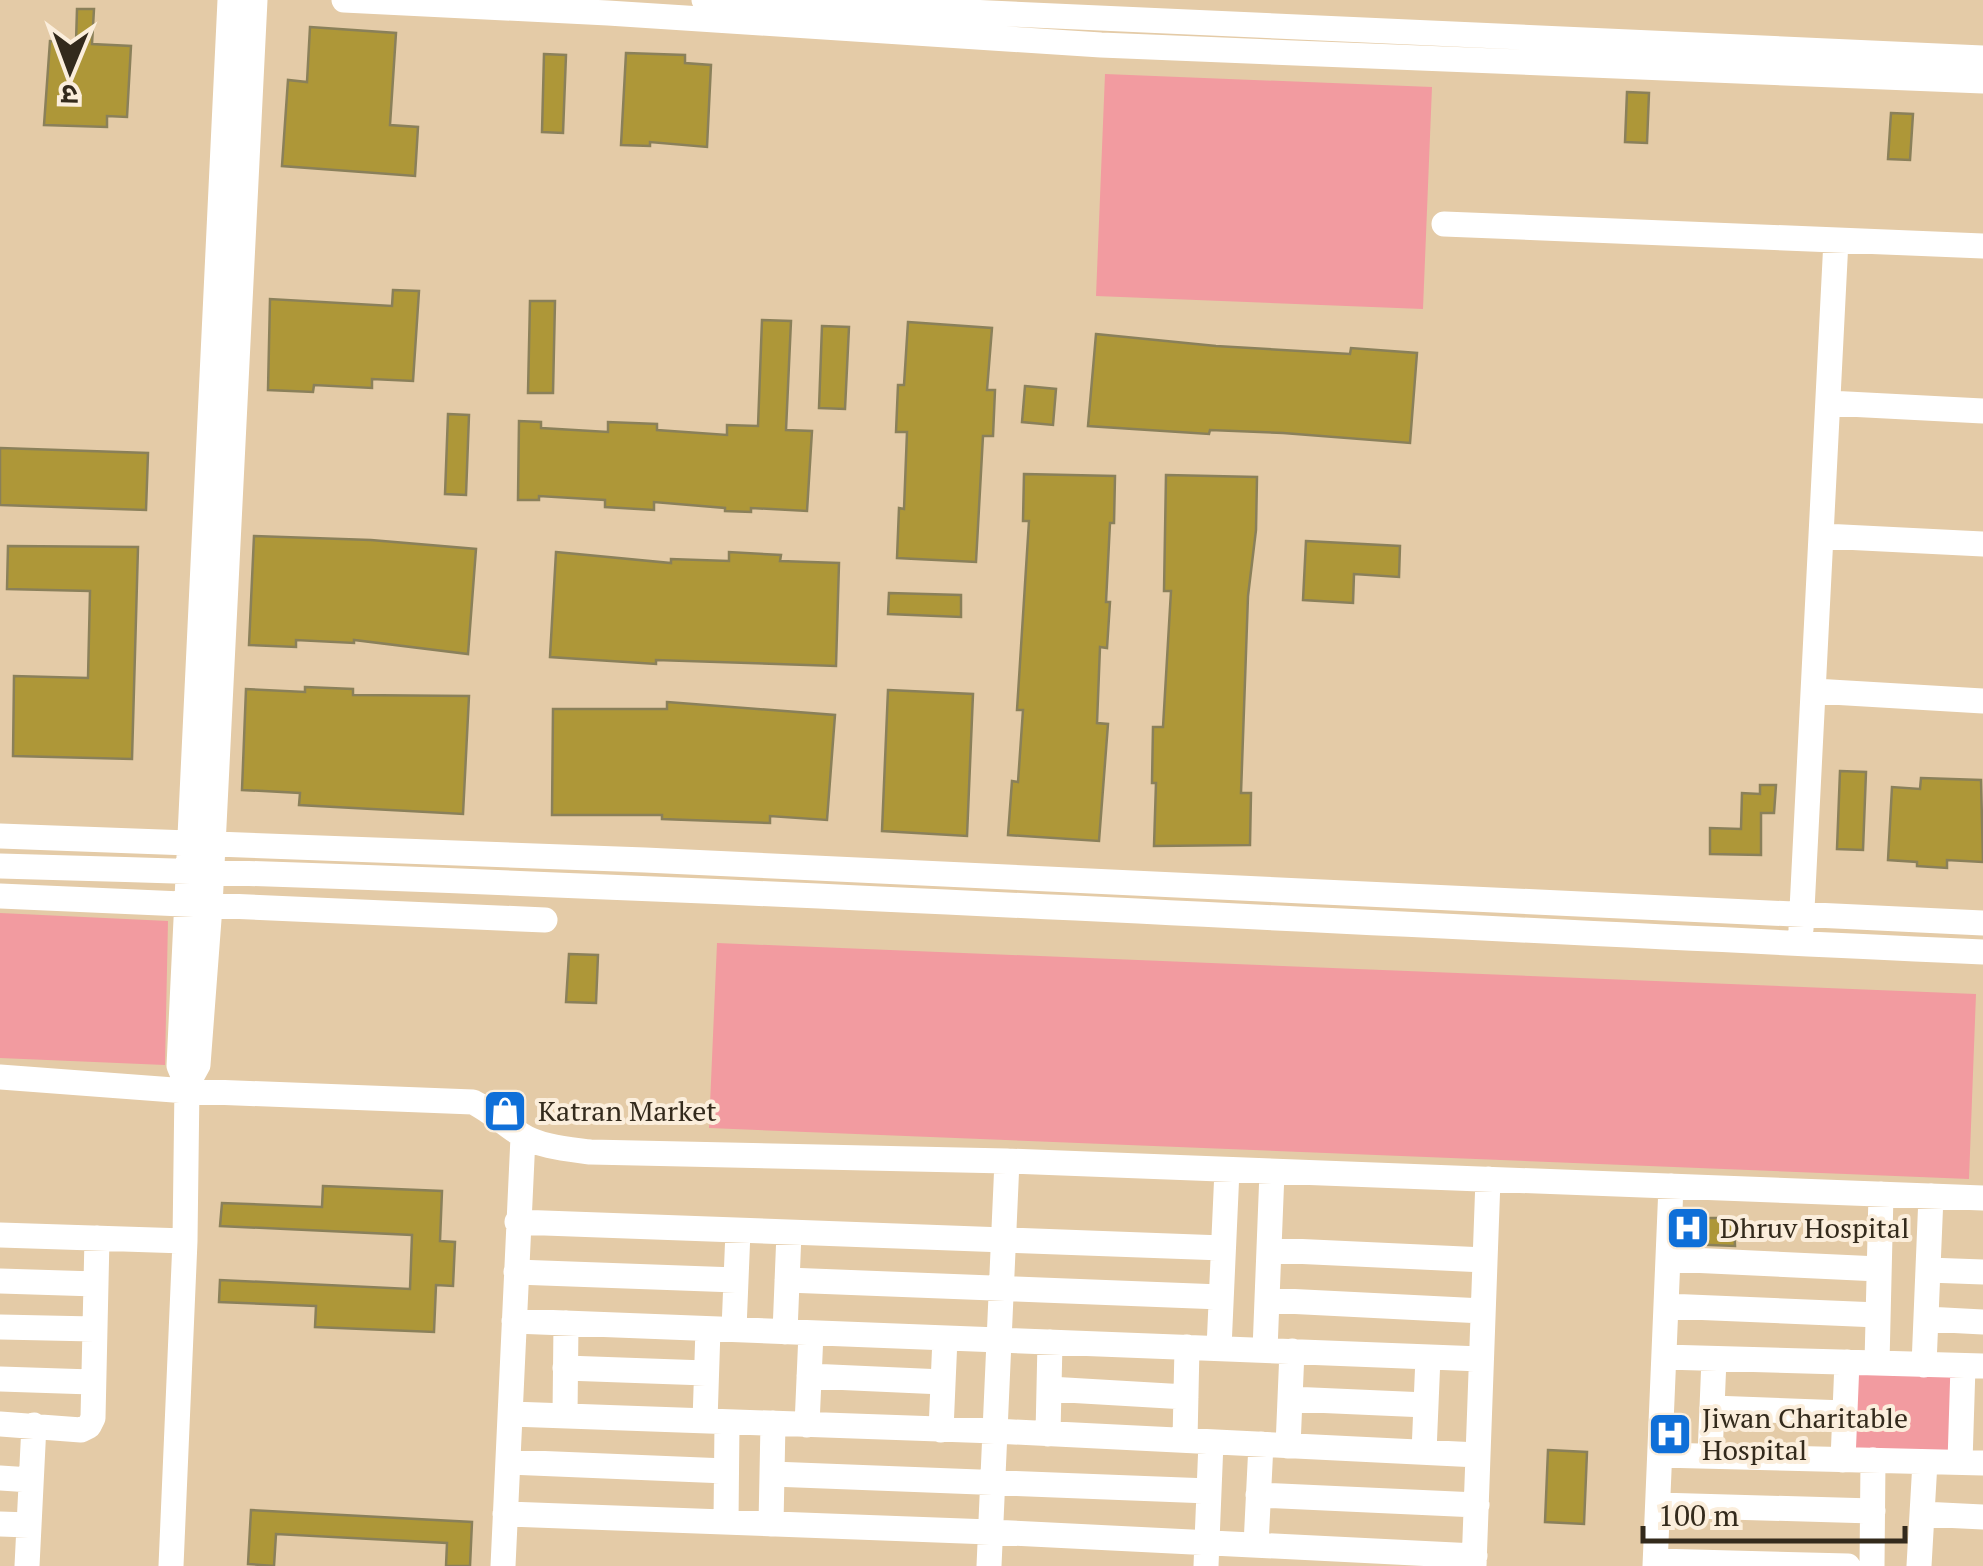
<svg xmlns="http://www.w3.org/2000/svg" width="1983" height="1566" viewBox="0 0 1983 1566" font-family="'PT Serif','Noto Sans Devanagari',serif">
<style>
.green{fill:#f29ba0}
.building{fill:#ae9738;stroke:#8a805a;stroke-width:2.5}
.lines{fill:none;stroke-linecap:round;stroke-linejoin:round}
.minor{stroke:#fff;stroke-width:25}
.labels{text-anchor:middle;stroke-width:8;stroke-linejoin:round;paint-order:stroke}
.poi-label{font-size:28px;fill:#332a1c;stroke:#fbeedc;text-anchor:start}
</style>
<rect width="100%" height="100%" fill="#e4cba7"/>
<path class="green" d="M 1105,74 L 1432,87 L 1423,309 L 1096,296 Z
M 0,913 L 168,921 L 165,1065 L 0,1058 Z
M 717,943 L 1976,994 L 1969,1179 L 709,1128 Z
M 1855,1367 L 1955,1372 L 1952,1452 L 1852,1449 Z"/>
<path class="building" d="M 77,9 L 94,9 L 92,44 L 131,46 L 127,117 L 107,116 L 107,127 L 44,125 L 50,41 L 76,43 Z
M 310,27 L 396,33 L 390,125 L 418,127 L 415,176 L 282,166 L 288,80 L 307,82 Z
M 626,53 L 685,55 L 685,63 L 711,65 L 707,147 L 650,142 L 650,146 L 621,145 Z
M 544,54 L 566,55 L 563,133 L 542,132 Z
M 1627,92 L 1649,93 L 1647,143 L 1625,142 Z
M 1891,113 L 1913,114 L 1910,160 L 1888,159 Z
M 393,290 L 419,291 L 413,381 L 372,379 L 372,388 L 314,385 L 313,392 L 268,390 L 270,299 L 392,306 Z
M 530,301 L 555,301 L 553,393 L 528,393 Z
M 762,320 L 791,321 L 786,430 L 812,431 L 807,511 L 751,508 L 751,512 L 725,511 L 725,508 L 654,502 L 654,510 L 605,507 L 605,500 L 539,496 L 539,500 L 518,500 L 519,421 L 541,422 L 541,428 L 608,432 L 608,422 L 657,424 L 657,430 L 727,435 L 727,425 L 758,426 Z
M 908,322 L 992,328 L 987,390 L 995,390 L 993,436 L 983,436 L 976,562 L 897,558 L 899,508 L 904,509 L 907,432 L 896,432 L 898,385 L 904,385 Z
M 822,326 L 849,327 L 845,409 L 819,408 Z
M 1096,334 L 1216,346 L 1350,354 L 1351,348 L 1417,353 L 1410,443 L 1283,433 L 1210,430 L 1209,434 L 1088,426 Z
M 1025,386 L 1056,389 L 1053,425 L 1022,422 Z
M 448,414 L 469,415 L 466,495 L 445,494 Z
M 0,448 L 148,453 L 146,510 L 0,505 Z
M 1024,474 L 1115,476 L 1114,523 L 1110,523 L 1106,602 L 1110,602 L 1107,648 L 1100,647 L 1097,723 L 1108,724 L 1099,841 L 1008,835 L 1012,781 L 1018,782 L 1023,710 L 1017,710 L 1029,521 L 1023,521 Z
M 1166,475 L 1257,477 L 1256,530 L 1248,596 L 1241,793 L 1251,793 L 1250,845 L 1154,846 L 1156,783 L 1152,783 L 1153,727 L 1163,727 L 1171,591 L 1164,591 Z
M 254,536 L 371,540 L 476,549 L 468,654 L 354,640 L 354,643 L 296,640 L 296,647 L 249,645 Z
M 1306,541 L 1400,546 L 1399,577 L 1354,574 L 1353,603 L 1303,600 Z
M 8,546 L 138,547 L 132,759 L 13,756 L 14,676 L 88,678 L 90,591 L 7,589 Z
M 556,552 L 671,563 L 671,559 L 729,561 L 729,552 L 781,555 L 780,561 L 839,563 L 836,666 L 656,660 L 656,664 L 550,657 Z
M 889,593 L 961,595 L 961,617 L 888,614 Z
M 305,687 L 353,689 L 353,695 L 469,696 L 463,814 L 299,805 L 300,793 L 242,790 L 246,689 L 305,692 Z
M 888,690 L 973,694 L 967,836 L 882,831 Z
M 667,702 L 835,715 L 827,820 L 770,816 L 770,823 L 662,819 L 662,815 L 552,815 L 553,709 L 667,709 Z
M 1840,771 L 1866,772 L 1863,850 L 1837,849 Z
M 1921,778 L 1981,780 L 1983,862 L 1947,860 L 1947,868 L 1917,866 L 1917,862 L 1888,860 L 1892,787 L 1920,789 Z
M 1760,785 L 1776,785 L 1774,813 L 1761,813 L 1761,855 L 1710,854 L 1710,828 L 1741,829 L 1742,793 L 1760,794 Z
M 569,954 L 598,955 L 596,1003 L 566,1002 Z
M 323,1186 L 442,1191 L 440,1241 L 455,1242 L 453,1286 L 436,1285 L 434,1332 L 315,1327 L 316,1306 L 219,1302 L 220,1280 L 410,1289 L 412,1235 L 220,1226 L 222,1203 L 322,1207 Z
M 1686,1218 L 1734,1218 L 1735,1246 L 1685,1244 Z
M 1548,1450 L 1587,1452 L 1584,1524 L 1545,1522 Z
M 251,1510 L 472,1522 L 470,1566 L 446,1566 L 447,1543 L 276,1534 L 274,1566 L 248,1564 Z"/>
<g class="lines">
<path class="minor" d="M 344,0 L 608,13 L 1101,45 L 1983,81
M 704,0 L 1983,58
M 1444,224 L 1983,246
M 1828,403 L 1983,411
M 1823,536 L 1983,544
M 1814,691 L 1983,701
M 0,836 L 645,860 L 1983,923
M 0,866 C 661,883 1322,922 1983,952
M 0,896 L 545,920
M 1801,929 L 1836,240
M 0,1077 L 187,1091 L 473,1102 C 491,1111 503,1123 520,1134 C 539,1147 568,1149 590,1152 L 1007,1161 L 1983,1198
M 187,1085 L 198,1065 L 210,906 L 255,0
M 517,1222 L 1223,1248
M 0,1235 L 185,1241
M 1269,1250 L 1485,1260
M 1668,1259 L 1879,1269
M 1928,1270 L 1983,1272
M 516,1272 L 736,1280
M 787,1280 L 1221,1297
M 0,1281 L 96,1284
M 1267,1300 L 1483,1311
M 1666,1306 L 1878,1315
M 1926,1319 L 1983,1322
M 514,1321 L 1481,1359
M 0,1327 L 94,1329
M 734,1329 L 738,1231
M 785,1332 L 789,1233
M 1219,1348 L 1227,1170
M 1265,1350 L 1272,1172
M 1664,1357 L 1983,1366
M 1877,1363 L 1881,1194
M 1924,1365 L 1931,1196
M 565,1368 L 706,1373
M 809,1376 L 943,1382
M 0,1379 L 92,1382
M 1049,1389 L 1186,1397
M 1290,1399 L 1426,1405
M 1712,1408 L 1845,1413
M 511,1414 L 995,1431 L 1478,1455
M 565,1416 L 566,1323
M 705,1421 L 708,1329
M 0,1424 L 81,1430 L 89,1426 L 93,1418 L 97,1238
M 807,1425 L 811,1333
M 941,1430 L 945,1338
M 1048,1434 L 1050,1342
M 1185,1440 L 1187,1347
M 1288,1446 L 1292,1351
M 1424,1452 L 1428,1357
M 1660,1455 L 1983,1463
M 1710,1456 L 1714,1359
M 1843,1460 L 1847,1362
M 508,1462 L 726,1471
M 1960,1462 L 1963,1366
M 772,1474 L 1209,1491
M 0,1478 L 31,1480
M 1258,1495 L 1477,1505
M 1658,1505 L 1873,1511
M 505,1514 L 990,1532 L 1475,1556
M 1922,1514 L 1983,1517
M 726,1522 L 727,1422
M 0,1524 L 29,1525
M 771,1524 L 773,1423
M 1256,1545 L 1261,1444
M 1656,1561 L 1848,1566
M 27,1566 L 34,1425
M 171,1566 L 185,1241 L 187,1085 L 179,1066 L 230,0
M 503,1566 L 523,1137
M 989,1566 L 1007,1161
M 1206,1566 L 1211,1442
M 1474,1566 L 1488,1179
M 1655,1566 L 1671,1186
M 1872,1566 L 1873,1460
M 1919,1566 L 1925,1462"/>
</g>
<defs>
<g id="shop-square" transform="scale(2.25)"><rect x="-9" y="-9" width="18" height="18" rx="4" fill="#0f6fd8" stroke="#fbeedc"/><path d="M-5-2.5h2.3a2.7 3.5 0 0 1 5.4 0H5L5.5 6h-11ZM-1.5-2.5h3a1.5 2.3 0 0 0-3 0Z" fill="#fff"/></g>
<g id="hospital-square" transform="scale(2.25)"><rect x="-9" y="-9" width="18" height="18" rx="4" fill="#0f6fd8" stroke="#fbeedc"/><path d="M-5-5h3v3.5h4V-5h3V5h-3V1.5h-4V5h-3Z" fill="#fff"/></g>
</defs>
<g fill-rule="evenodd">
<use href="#shop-square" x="505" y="1111"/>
<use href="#hospital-square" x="1688" y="1228"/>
<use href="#hospital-square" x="1670" y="1434"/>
</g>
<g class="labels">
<g class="poi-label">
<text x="538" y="1121">Katran Market</text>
<text x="1720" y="1238">Dhruv Hospital</text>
<text x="1702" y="1428">Jiwan Charitable<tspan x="1702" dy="32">Hospital</tspan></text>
</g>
</g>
<g transform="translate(70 70) rotate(181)" stroke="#fbeedc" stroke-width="8" paint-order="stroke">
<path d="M0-8L18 38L0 25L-18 38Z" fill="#332a1c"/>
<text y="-15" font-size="28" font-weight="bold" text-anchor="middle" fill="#332a1c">उ</text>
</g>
<path d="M1643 1526v15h262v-15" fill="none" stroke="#332a1c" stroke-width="5"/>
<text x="1658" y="1526" font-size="30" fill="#332a1c" stroke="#fbeedc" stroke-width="8" paint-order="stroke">100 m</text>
</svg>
